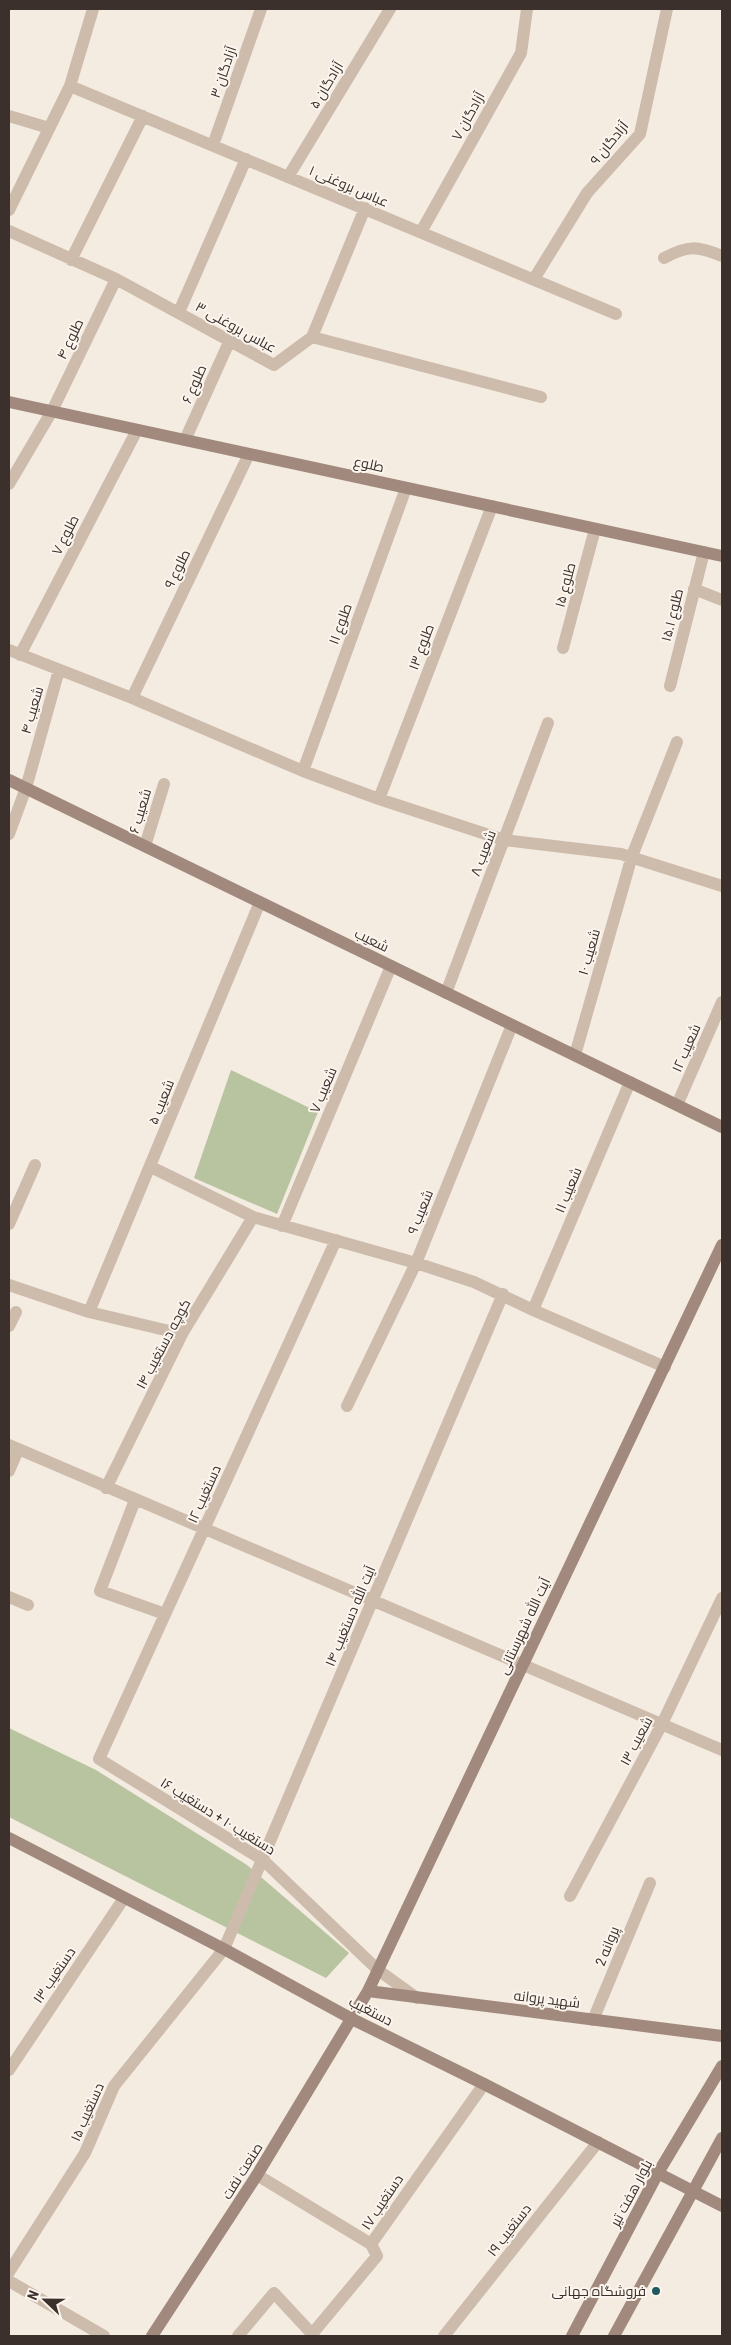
<svg xmlns="http://www.w3.org/2000/svg" width="731" height="2345" viewBox="0 0 731 2345" font-family="'Roboto Condensed',Cairo,sans-serif">
<style>
.green{fill:#b8c4a0}
.lines{fill:none;stroke-linecap:round;stroke-linejoin:round}
.street{stroke:#cdbbac;stroke-width:12}
.secondary{stroke:#a18a7d;stroke-width:12}
.poi-dot{fill:#1f5a5e;stroke:#fbf5ee;stroke-width:2}
.labels{text-anchor:middle;stroke-width:4;stroke-linejoin:round;paint-order:stroke}
.street-label{font-size:14px;fill:#3b302b;stroke:#fbf5ee}
.poi-label{font-size:14px;fill:#3b302b;stroke:#fbf5ee;text-anchor:end}
</style>
<rect width="100%" height="100%" fill="#f4ebe1"/>
<path class="green" d="M 231,1070 L 318,1112 L 277,1214 L 194,1178 Z
M 9,1728 L 96,1770 L 247,1865 L 349,1953 L 326,1978 L 9,1817 Z"/>
<g class="lines">
<path class="street" d="M 70,86 L 616,314
M 9,116 L 49,128
M 213,145 L 261,9
M 288,177 L 390,9
M 9,210 L 70,86 L 93,9
M 9,231 L 116,279 L 274,365 L 312,337 L 541,397
M 421,232 L 521,53 L 527,9
M 664,258 C 688,245 697,246 722,256
M 71,260 L 143,116
M 534,279 L 587,193 L 640,134 L 667,9
M 179,312 L 246,159
M 312,337 L 365,208
M 185,440 L 230,340
M 9,484 L 52,411 L 116,279
M 694,589 L 722,600
M 563,648 L 595,529
M 9,650 L 132,698 L 303,771 L 379,799 L 504,840 L 621,854 L 722,886
M 20,655 L 137,430
M 670,686 L 704,552
M 132,698 L 249,454
M 303,771 L 406,488
M 379,799 L 492,506
M 9,834 L 26,788 L 59,670
M 145,846 L 164,784
M 446,993 L 548,723
M 575,1055 L 632,856 L 677,742
M 677,1105 L 722,1002
M 151,1167 L 253,1217 L 416,1263 L 474,1282 L 533,1310 L 665,1367
M 9,1224 L 35,1165
M 282,1226 L 391,966
M 336,1240 L 99,1759 L 263,1860 L 378,1970 L 417,1998
M 9,1285 L 89,1312 L 182,1334
M 533,1310 L 630,1082
M 89,1312 L 260,902
M 9,1326 L 16,1312
M 347,1406 L 416,1263 L 512,1025
M 9,1445 L 722,1750
M 9,1471 L 18,1450
M 106,1488 L 182,1334 L 253,1217
M 135,1500 L 100,1591 L 165,1614
M 9,1597 L 28,1605
M 570,1896 L 662,1724 L 722,1598
M 593,2020 L 650,1883
M 9,2070 L 124,1898
M 257,2175 L 371,2244
M 9,2272 L 85,2153 L 114,2086 L 224,1949 L 503,1294
M 9,2281 L 104,2336
M 312,2334 L 377,2256 L 371,2244 L 484,2084
M 238,2336 L 274,2293 L 314,2336
M 444,2336 L 598,2142"/>
<path class="secondary" d="M 9,402 L 722,556
M 9,780 L 722,1127
M 9,1838 L 224,1949 L 352,2019 L 484,2084 L 722,2206
M 368,1991 L 722,2036
M 152,2336 L 257,2175 L 368,1991 L 722,1245
M 572,2336 L 658,2173 L 722,2066
M 614,2336 L 722,2138"/>
</g>
<circle class="poi-dot" cx="656" cy="2291" r="5"/>
<g class="labels">
<g class="street-label">
<text transform="translate(223 72) rotate(-71)" y="5">آزادگان ۳</text>
<text transform="translate(326 85) rotate(-59)" y="5">آزادگان ۵</text>
<text transform="translate(468 116) rotate(-61)" y="5">آزادگان ۷</text>
<text transform="translate(609 143) rotate(-51)" y="5">آزادگان ۹</text>
<text transform="translate(349 186) rotate(23)" y="5">عباس بروغنی ۱</text>
<text transform="translate(236 327) rotate(29)" y="5">عباس بروغنی ۳</text>
<text transform="translate(70 339) rotate(-64)" y="5">طلوع ۴</text>
<text transform="translate(194 384) rotate(-66)" y="5">طلوع ۶</text>
<text transform="translate(369 464) rotate(12)" y="5">طلوع</text>
<text transform="translate(65 535) rotate(-63)" y="5">طلوع ۷</text>
<text transform="translate(177 569) rotate(-64)" y="5">طلوع ۹</text>
<text transform="translate(565 585) rotate(-75)" y="5">طلوع ۱۵</text>
<text transform="translate(672 615) rotate(-76)" y="5">طلوع ۱۵.۱</text>
<text transform="translate(340 624) rotate(-70)" y="5">طلوع ۱۱</text>
<text transform="translate(421 647) rotate(-69)" y="5">طلوع ۱۳</text>
<text transform="translate(32 710) rotate(-74)" y="5">شعیب ۴</text>
<text transform="translate(140 811) rotate(-73)" y="5">شعیب ۶</text>
<text transform="translate(483 853) rotate(-69)" y="5">شعیب ۸</text>
<text transform="translate(372 940) rotate(26)" y="5">شعیب</text>
<text transform="translate(589 952) rotate(-74)" y="5">شعیب ۱۰</text>
<text transform="translate(686 1048) rotate(-66)" y="5">شعیب ۱۲</text>
<text transform="translate(323 1090) rotate(-67)" y="5">شعیب ۷</text>
<text transform="translate(161 1102) rotate(-68)" y="5">شعیب ۵</text>
<text transform="translate(568 1190) rotate(-67)" y="5">شعیب ۱۱</text>
<text transform="translate(420 1212) rotate(-68)" y="5">شعیب ۹</text>
<text transform="translate(163 1344) rotate(-62)" y="5">کوچه دستغیب ۱۴</text>
<text transform="translate(204 1494) rotate(-66)" y="5">دستغیب ۱۲</text>
<text transform="translate(350 1616) rotate(-67)" y="5">آیت الله دستغیب ۱۴</text>
<text transform="translate(524 1626) rotate(-65)" y="5">آیت الله شهرستانی</text>
<text transform="translate(636 1741) rotate(-62)" y="5">شعیب ۱۳</text>
<text transform="translate(218 1816) rotate(32)" y="5">دستغیب ۱۰ + دستغیب ۱۶</text>
<text transform="translate(607 1946) rotate(-68)" y="5">پروانه 2</text>
<text transform="translate(54 1975) rotate(-56)" y="5">دستغیب ۱۳</text>
<text transform="translate(547 1999) rotate(7)" y="5">شهید پروانه</text>
<text transform="translate(371 2011) rotate(27)" y="5">دستغیب</text>
<text transform="translate(87 2112) rotate(-66)" y="5">دستغیب ۱۵</text>
<text transform="translate(242 2171) rotate(-58)" y="5">صنعت نفت</text>
<text transform="translate(631 2193) rotate(-62)" y="5">بلوار هفت تیر</text>
<text transform="translate(382 2202) rotate(-56)" y="5">دستغیب ۱۷</text>
<text transform="translate(509 2230) rotate(-52)" y="5">دستغیب ۱۹</text>
</g>
<g class="poi-label">
<text x="646" y="2296">فروشگاه جهانی</text>
</g>
</g>
<rect width="731" height="2345" fill="none" stroke="#3b302b" stroke-width="20"/>
<g transform="translate(45 2300) rotate(292)" stroke="#fbf5ee" stroke-width="4" paint-order="stroke">
<path d="M0-4L9 19L0 12L-9 19Z" fill="#3b302b"/>
<text y="-8" font-size="14" font-weight="bold" text-anchor="middle" fill="#3b302b">N</text>
</g>
</svg>
